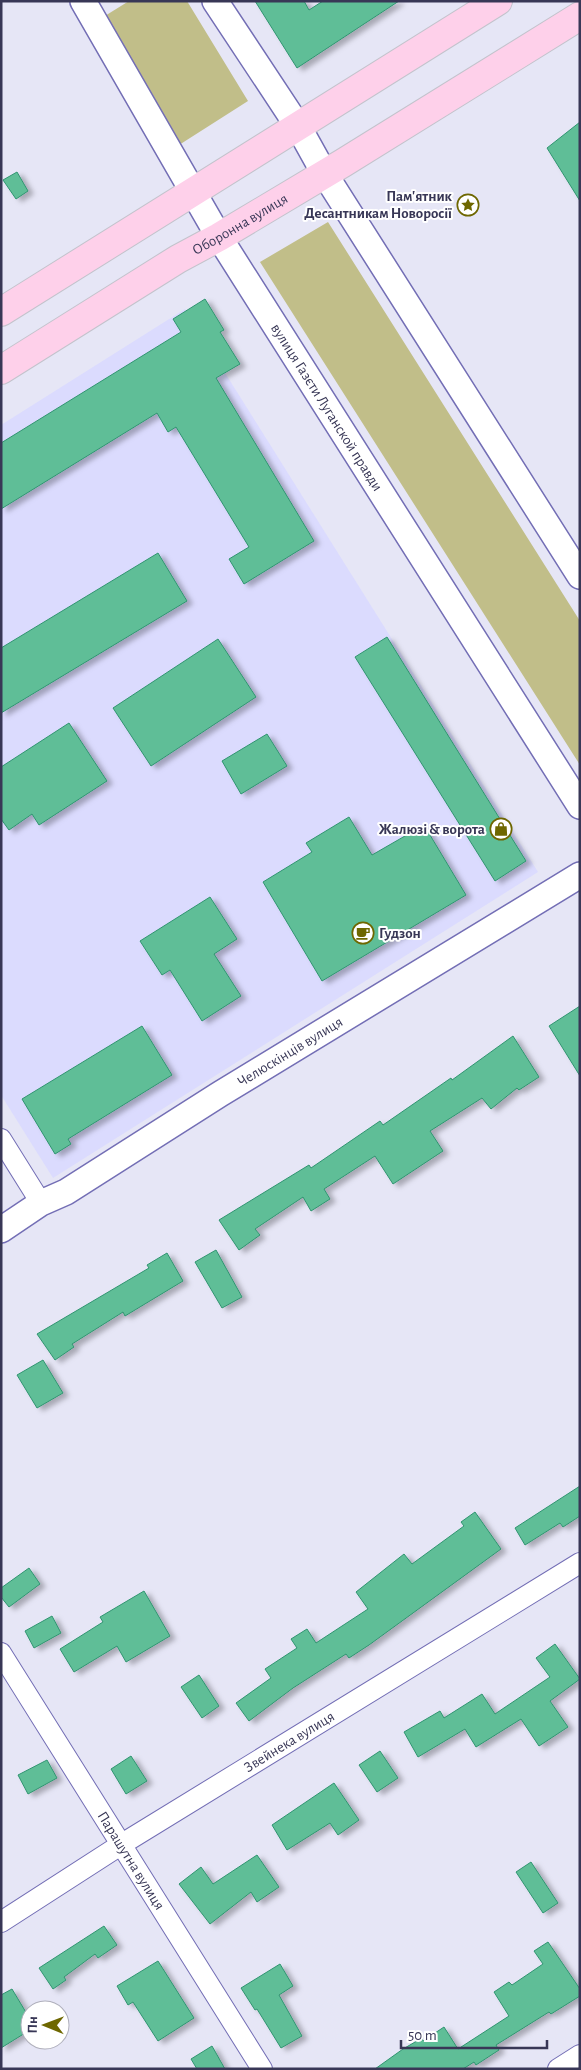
<svg xmlns="http://www.w3.org/2000/svg" width="581" height="2070" viewBox="0 0 581 2070" font-family="'Alegreya Sans',sans-serif">
<style>
.built{fill:#dbdbfe}
.green{fill:#c1be89}
.building{fill:#5ebe97;stroke:#309470;filter:url(#shadow)}
.lines{fill:none;stroke-linecap:round;stroke-linejoin:round}
.minor-casing{stroke:#736eb5;stroke-width:22}
.tertiary-casing{stroke:#736eb5;stroke-width:28}
.primary-casing{stroke:#c3c3cc;stroke-width:30}
.minor{stroke:#fff;stroke-width:20}
.tertiary{stroke:#fff;stroke-width:25}
.primary{stroke:#fed0ea;stroke-width:28}
.labels{text-anchor:middle;stroke-width:4;stroke-linejoin:round;paint-order:stroke}
.poi-label{font-size:15px;font-weight:bold;fill:#383756;stroke:#fff;text-anchor:end}
.street-label{font-size:15px;fill:#383756;stroke:#fff}
</style>
<defs>
<filter id="shadow"><feDropShadow dx="5.5" dy="3" stdDeviation="2.5" flood-color="#0004"/></filter>
</defs>
<rect width="100%" height="100%" fill="#e6e6f6"/>
<path class="built" d="M 185,309 L 538,872 L 53,1178 L 1,1095 L 1,425 Z"/>
<path class="green" d="M 129,1 L 187,1 L 248,101 L 179,145 L 100,19 Z
M 328,222 L 580,621 L 580,765 L 260,262 Z"/>
<path class="building" d="M 255,1 L 304,1 L 309,10 L 323,1 L 399,1 L 297,68 Z
M 580,122 L 580,201 L 547,148 Z
M 17,172 L 28,191 L 16,199 L 3,180 Z
M 205,299 L 224,330 L 220,332 L 240,364 L 216,378 L 314,541 L 244,584 L 229,559 L 249,547 L 176,427 L 168,432 L 157,413 L 1,509 L 1,443 L 181,332 L 173,319 Z
M 158,553 L 187,601 L 1,713 L 1,648 Z
M 387,637 L 526,861 L 495,881 L 355,657 Z
M 218,639 L 256,697 L 151,766 L 113,708 Z
M 69,723 L 107,781 L 39,825 L 32,814 L 9,830 L 1,819 L 1,767 Z
M 267,734 L 287,766 L 241,794 L 222,761 Z
M 349,817 L 372,855 L 424,825 L 466,895 L 322,981 L 263,882 L 312,852 L 306,843 Z
M 210,897 L 237,939 L 214,954 L 241,996 L 202,1021 L 170,970 L 162,975 L 140,941 Z
M 580,1006 L 580,1076 L 549,1026 Z
M 142,1026 L 172,1075 L 68,1139 L 71,1144 L 55,1154 L 22,1099 Z
M 513,1036 L 539,1077 L 519,1090 L 517,1088 L 491,1109 L 482,1098 L 430,1131 L 443,1151 L 393,1184 L 375,1156 L 324,1189 L 330,1199 L 311,1211 L 303,1197 L 255,1229 L 260,1235 L 239,1250 L 219,1220 L 309,1165 L 311,1168 L 380,1121 L 383,1125 L 451,1078 L 452,1080 Z
M 216,1250 L 242,1297 L 222,1308 L 195,1262 Z
M 167,1253 L 183,1281 L 125,1316 L 123,1312 L 72,1344 L 74,1347 L 55,1360 L 37,1334 L 149,1268 L 147,1265 Z
M 43,1360 L 63,1393 L 37,1408 L 17,1375 Z
M 580,1486 L 580,1516 L 563,1527 L 560,1523 L 525,1545 L 515,1528 Z
M 475,1512 L 501,1549 L 369,1645 L 349,1658 L 346,1654 L 293,1688 L 249,1721 L 236,1703 L 271,1678 L 265,1669 L 297,1648 L 291,1639 L 307,1629 L 316,1643 L 368,1609 L 356,1592 L 404,1554 L 412,1564 L 464,1526 L 461,1522 Z
M 29,1568 L 40,1584 L 9,1607 L 1,1597 L 1,1588 Z
M 144,1591 L 170,1636 L 126,1662 L 117,1646 L 74,1672 L 60,1649 L 103,1622 L 100,1617 Z
M 52,1616 L 61,1633 L 34,1648 L 25,1631 Z
M 555,1644 L 580,1679 L 550,1701 L 568,1727 L 539,1746 L 521,1719 L 476,1747 L 465,1729 L 418,1757 L 404,1732 L 440,1711 L 444,1718 L 482,1694 L 495,1714 L 550,1677 L 536,1658 Z
M 199,1675 L 219,1706 L 202,1718 L 181,1687 Z
M 380,1751 L 398,1778 L 377,1792 L 359,1765 Z
M 131,1756 L 147,1781 L 126,1794 L 111,1769 Z
M 47,1760 L 57,1778 L 28,1794 L 18,1775 Z
M 334,1783 L 359,1820 L 338,1835 L 330,1823 L 287,1850 L 272,1825 Z
M 257,1855 L 279,1887 L 257,1902 L 251,1892 L 210,1924 L 179,1884 L 201,1867 L 213,1884 Z
M 531,1862 L 558,1903 L 543,1913 L 516,1872 Z
M 104,1926 L 117,1945 L 98,1958 L 95,1954 L 64,1977 L 66,1980 L 53,1989 L 39,1968 Z
M 548,1942 L 580,1989 L 580,1996 L 551,2014 L 549,2012 L 496,2045 L 499,2050 L 476,2065 L 474,2062 L 463,2069 L 375,2069 L 403,2049 L 422,2038 L 423,2041 L 444,2027 L 458,2049 L 509,2016 L 494,1992 L 509,1982 L 512,1985 L 543,1964 L 534,1951 Z
M 158,1961 L 194,2018 L 158,2041 L 133,2002 L 128,2005 L 117,1986 Z
M 280,1964 L 293,1986 L 279,1995 L 302,2036 L 281,2048 L 257,2009 L 255,2010 L 241,1988 Z
M 12,1989 L 30,2019 L 30,2030 L 1,2048 L 1,1995 Z
M 212,2046 L 225,2069 L 197,2069 L 191,2059 Z"/>
<g class="lines">
<g class="minor-casing">
<g id="minor">
<path d="M 1,1139 L 41,1203"/>
<path id="s1" d="M 1,1653 L 262,2069"/>
<path id="s2" d="M 1,1922 L 122,1844 L 580,1563"/>
<path d="M 558,2069 L 580,2055"/>
</g>
</g>
<g class="tertiary-casing">
<g id="tertiary">
<path id="s3" d="M 83,1 L 219,237 L 580,806"/>
<path d="M 215,1 L 299,128 L 324,173 L 580,576"/>
<path id="s4" d="M 1,1230 L 41,1203 L 66,1192 L 220,1094 L 580,875"/>
</g>
</g>
<g class="primary-casing">
<g id="primary">
<path d="M 1,312 L 498,1"/>
<path id="s5" d="M 1,370 L 178,259 L 219,237 L 343,163 L 580,16"/>
</g>
</g>
<use href="#minor" class="minor"/>
<use href="#tertiary" class="tertiary"/>
<use href="#primary" class="primary"/>
</g>
<defs>
<g id="sight-ring" transform="scale(1.125)"><circle r="9.5" fill="#fff" stroke="#6e6700" stroke-width="1.5"/><path d="M0-6L1.8-2.2L6-1.7L2.9 1.2L3.7 5.4L0 3.3L-3.7 5.4L-2.9 1.2L-6-1.7L-1.8-2.2Z" fill="#6e6700"/></g>
<g id="shop-ring" transform="scale(1.125)"><circle r="9.5" fill="#fff" stroke="#6e6700" stroke-width="1.5"/><path d="M-5-2.5h2.3a2.7 3.5 0 0 1 5.4 0H5L5.5 6h-11ZM-1.5-2.5h3a1.5 2.3 0 0 0-3 0Z" fill="#6e6700"/></g>
<g id="cafe-ring" transform="scale(1.125)"><circle r="9.5" fill="#fff" stroke="#6e6700" stroke-width="1.5"/><path d="M-5.5-4.5H6V0H3Q3 3.5 0 3.5H-2.5Q-5.5 3.5-5.5 0ZM3-3.2v2h1.7v-2ZM-6 4.5H4V6H-6Z" fill="#6e6700"/></g>
</defs>
<g fill-rule="evenodd">
<use href="#sight-ring" x="468" y="205"/>
<use href="#shop-ring" x="501" y="829"/>
<use href="#cafe-ring" x="363" y="933"/>
</g>
<g class="labels">
<g class="poi-label">
<text x="452" y="201">Пам'ятник<tspan x="452" dy="17">Десантникам Новоросії</tspan></text>
<text x="485" y="834">Жалюзі &amp; ворота</text>
<text x="379" y="938" text-anchor="start">Гудзон</text>
</g>
<g class="street-label">
<text dy="5" stroke="none"><textPath href="#s5" startOffset="280">Оборонна вулиця</textPath></text>
<text dy="5" stroke="none"><textPath href="#s3" startOffset="474">вулиця Газєти Луганской правди</textPath></text>
<text dy="5" stroke="none"><textPath href="#s4" startOffset="340">Челюскінців вулиця</textPath></text>
<text dy="5" stroke="none"><textPath href="#s2" startOffset="340">Звейнека вулиця</textPath></text>
<text dy="5" stroke="none"><textPath href="#s1" startOffset="245">Парашутна вулиця</textPath></text>
</g>
</g>
<rect width="581" height="2070" fill="none" stroke="#383756" stroke-width="5"/>
<g transform="translate(45 2025) rotate(271)"><circle r="24" fill="#ffffff" stroke="#afafbb"/>
<path d="M0-4L9 19L0 12L-9 19Z" fill="#6e6700"/>
<text y="-8" font-size="14" font-weight="bold" text-anchor="middle" fill="#383756">Пн</text>
</g>
<path d="M401 2040v8h146v-8" fill="none" stroke="#383756" stroke-width="2.5"/>
<text x="408" y="2040" font-size="15" fill="#383756" stroke="#ffffff" stroke-width="4" paint-order="stroke">50 m</text>
</svg>
